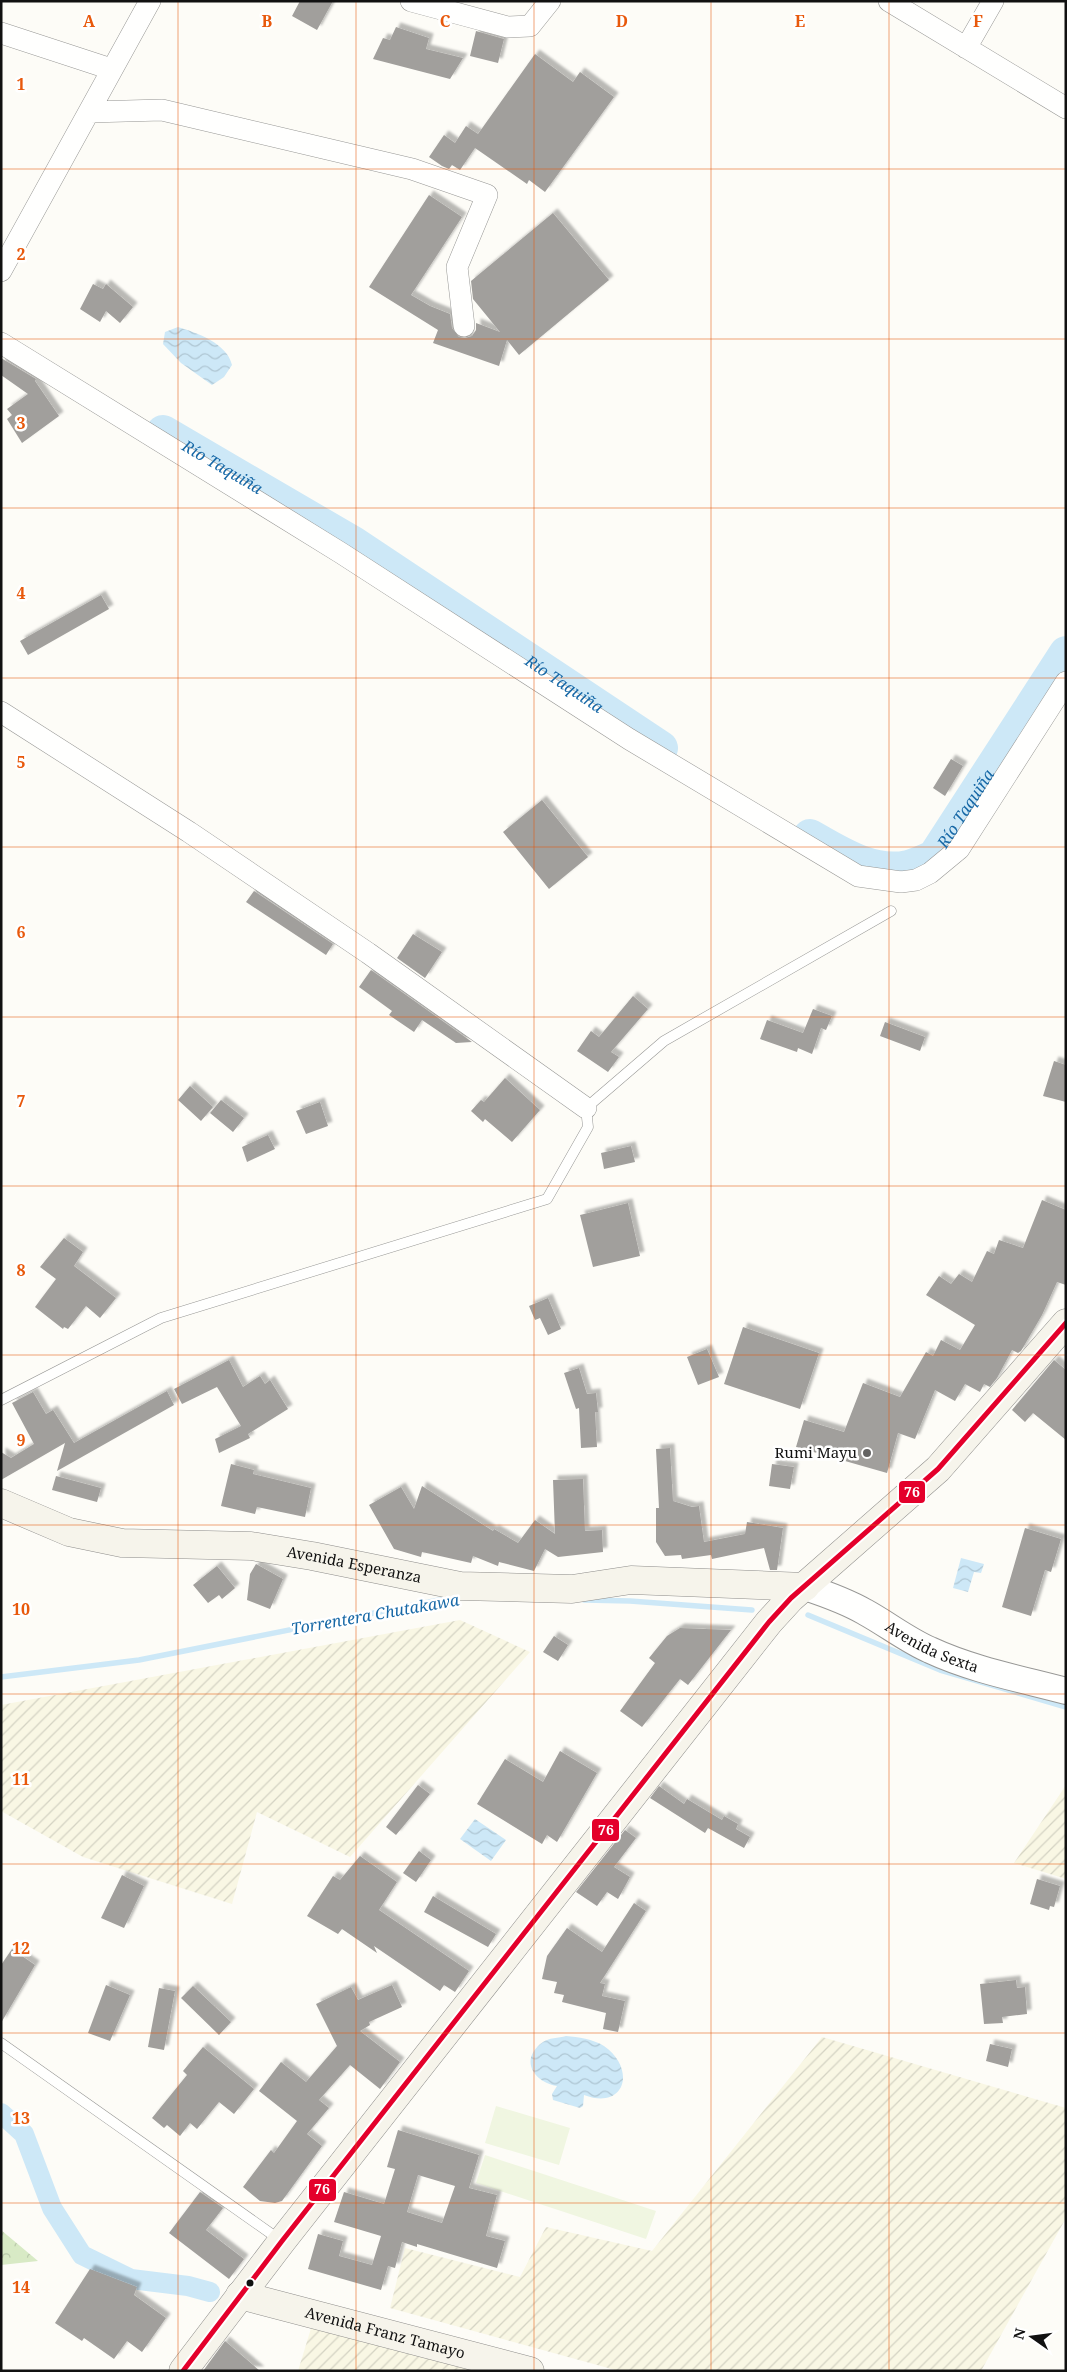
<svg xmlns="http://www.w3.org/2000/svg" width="1067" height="2372" viewBox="0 0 1067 2372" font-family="'Noto Serif',serif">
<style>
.farmland{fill:url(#farmland-furrows)}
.forest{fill:url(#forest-crowns)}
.pitch{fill:#f0f6e1}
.water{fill:url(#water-waves)}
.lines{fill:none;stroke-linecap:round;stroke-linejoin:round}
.stream{stroke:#cde8f7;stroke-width:5.5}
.canal{stroke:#cde8f7;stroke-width:20}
.river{stroke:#cde8f7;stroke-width:34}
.building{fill:#a19f9c;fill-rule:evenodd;filter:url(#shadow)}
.service-casing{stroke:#979795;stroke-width:11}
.minor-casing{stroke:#979795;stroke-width:22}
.tertiary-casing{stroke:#979795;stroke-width:28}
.secondary-casing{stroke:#8e8d8b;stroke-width:29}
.service{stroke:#fffffe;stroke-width:10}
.minor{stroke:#fffffe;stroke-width:21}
.tertiary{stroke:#fffffe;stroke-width:26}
.secondary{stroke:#f6f4eb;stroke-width:28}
.bus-1-casing{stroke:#fff;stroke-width:9}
.bus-1{stroke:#e4002b;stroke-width:5}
.grid{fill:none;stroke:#e8590c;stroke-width:1;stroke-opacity:0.55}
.poi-dot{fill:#646362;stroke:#fff;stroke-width:2}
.bus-dot{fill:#111;stroke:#fff;stroke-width:2}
.labels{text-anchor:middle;stroke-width:5;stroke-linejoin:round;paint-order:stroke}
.poi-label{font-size:15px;fill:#111;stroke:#fff;text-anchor:end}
.street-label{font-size:15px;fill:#111;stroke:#fff}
.water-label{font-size:16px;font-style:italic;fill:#1768a6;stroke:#fff}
.grid-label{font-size:16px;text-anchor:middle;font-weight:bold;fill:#e8590c;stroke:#fff;stroke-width:5;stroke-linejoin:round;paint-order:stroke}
.line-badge{stroke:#fff;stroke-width:2}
.badge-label{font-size:14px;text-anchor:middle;font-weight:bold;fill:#fff}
</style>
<defs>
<pattern id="farmland-furrows" width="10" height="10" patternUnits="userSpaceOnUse" patternTransform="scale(1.25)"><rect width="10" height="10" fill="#f9f7e4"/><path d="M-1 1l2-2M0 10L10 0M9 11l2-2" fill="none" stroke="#d4d3c3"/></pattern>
<pattern id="forest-crowns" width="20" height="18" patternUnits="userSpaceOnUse" patternTransform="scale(1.25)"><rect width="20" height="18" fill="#d8eac5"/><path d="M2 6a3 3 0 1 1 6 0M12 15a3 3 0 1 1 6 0" fill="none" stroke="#b8c8a8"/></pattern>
<pattern id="water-waves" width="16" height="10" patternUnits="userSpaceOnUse" patternTransform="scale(1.25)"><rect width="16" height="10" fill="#cde8f7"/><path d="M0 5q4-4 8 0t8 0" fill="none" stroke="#afc6d3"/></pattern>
<filter id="shadow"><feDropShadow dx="4.5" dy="-4.5" stdDeviation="1" flood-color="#0004"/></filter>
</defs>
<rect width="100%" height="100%" fill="#fdfcf7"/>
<path class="farmland" d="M 460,1620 L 530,1652 L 350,1857 L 257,1812 L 232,1904 L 83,1857 L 1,1811 L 1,1705 Z
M 1066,1785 L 1066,1879 L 1014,1863 Z
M 822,2037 L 1066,2108 L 1066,2218 L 981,2371 L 619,2371 L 390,2308 L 405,2248 L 520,2277 L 546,2227 L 652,2251 Z
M 312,2325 L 491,2371 L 298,2371 Z"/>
<path class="forest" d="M 1,2230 L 38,2261 L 1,2265 Z"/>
<path class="pitch" d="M 496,2106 L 570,2128 L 559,2165 L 485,2143 Z
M 485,2155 L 656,2211 L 646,2239 L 476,2183 Z"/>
<path class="water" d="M 178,327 C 197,333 227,343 232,365 L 224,377 L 212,385 L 181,363 L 163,344 L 165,332 Z
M 961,1558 L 984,1564 L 981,1573 L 974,1572 L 968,1592 L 953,1588 Z
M 475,1819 L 506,1840 L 491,1861 L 460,1839 Z
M 566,2036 C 578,2037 593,2039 604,2046 C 637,2069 625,2111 584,2095 L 583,2106 L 580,2108 L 553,2100 L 552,2094 L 557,2086 C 533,2082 519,2059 543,2042 C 548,2038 559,2038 566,2036 Z"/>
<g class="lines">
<path class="stream" d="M 584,1600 L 630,1601 L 752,1610
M 808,1615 L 940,1670 L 1066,1707
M 1,1677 L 139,1660 L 454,1597"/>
<path class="canal" d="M 1,2113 L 24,2134 L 52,2208 L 82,2255 L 131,2279 L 188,2286 L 210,2292"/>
<g class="river">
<path id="s1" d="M 163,432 L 353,543 L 661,748"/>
<path id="s2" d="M 810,836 C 838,852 873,875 908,867 C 917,865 926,860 934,857 L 1066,653"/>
</g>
</g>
<path class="building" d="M 300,1 L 333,1 L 317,30 L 292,16 Z
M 396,27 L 429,38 L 426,49 L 463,58 L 450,79 L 373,59 L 383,38 L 390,40 Z
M 476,31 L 504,39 L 498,63 L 470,56 Z
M 535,54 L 573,82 L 580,72 L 614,97 L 545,192 L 529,180 L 527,184 L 475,148 L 460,170 L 452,165 L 449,169 L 442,166 L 429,157 L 444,135 L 455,143 L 466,126 L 478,134 Z
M 429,195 L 462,217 L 411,295 L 430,306 L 450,314 L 452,328 L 459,337 L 465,338 L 472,336 L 476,330 L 476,323 L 500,332 L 473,299 L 471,281 L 553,213 L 609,280 L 519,355 L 507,340 L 499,366 L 433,343 L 438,330 L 369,287 Z
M 93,284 L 103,289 L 106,284 L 133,307 L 120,323 L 106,311 L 100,322 L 80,309 Z
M 1,358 L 36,379 L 35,381 L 59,416 L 22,443 L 7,419 L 12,415 L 7,409 L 28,394 L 1,375 Z
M 101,595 L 109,609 L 28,655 L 20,641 Z
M 951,759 L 963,766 L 945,796 L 933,788 Z
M 542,800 L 588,857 L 549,889 L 503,832 Z
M 254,891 L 333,944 L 326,955 L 246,902 Z
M 413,934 L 442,952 L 425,978 L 397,958 Z
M 371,970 L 472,1042 L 456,1043 L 422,1020 L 414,1032 L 389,1015 L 392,1011 L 359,987 Z
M 633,996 L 648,1009 L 611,1052 L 619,1057 L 608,1072 L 577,1051 L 591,1031 L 599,1037 Z
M 813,1009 L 832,1016 L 826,1030 L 821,1028 L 812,1054 L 798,1048 L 797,1052 L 760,1039 L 767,1020 L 803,1033 Z
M 885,1022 L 925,1037 L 920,1051 L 880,1036 Z
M 1054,1061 L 1066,1065 L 1066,1102 L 1043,1096 Z
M 505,1078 L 540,1110 L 512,1142 L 485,1119 L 483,1122 L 471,1111 L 481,1100 L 484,1102 Z
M 190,1086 L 213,1107 L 201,1121 L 178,1100 Z
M 221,1100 L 244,1118 L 233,1132 L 210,1113 Z
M 320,1102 L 328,1126 L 306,1134 L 296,1111 Z
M 268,1135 L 275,1149 L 247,1162 L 242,1147 Z
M 631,1146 L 635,1162 L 604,1169 L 601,1153 Z
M 1042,1200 L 1066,1210 L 1066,1285 L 1057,1282 L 1042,1315 L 1021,1351 L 1018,1353 L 1012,1350 L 997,1378 L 990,1387 L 984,1384 L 980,1392 L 965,1384 L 955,1401 L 935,1390 L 915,1439 L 898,1433 L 887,1473 L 796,1447 L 804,1420 L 844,1432 L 863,1383 L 900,1397 L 926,1352 L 933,1356 L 941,1340 L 960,1350 L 975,1325 L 926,1295 L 939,1276 L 951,1284 L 959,1274 L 972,1282 L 987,1251 L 994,1254 L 999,1240 L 1023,1248 Z
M 628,1203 L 640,1256 L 593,1267 L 580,1215 Z
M 64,1238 L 83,1252 L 74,1266 L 116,1298 L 100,1318 L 86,1306 L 68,1329 L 64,1327 L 63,1329 L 35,1307 L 56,1279 L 40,1267 Z
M 548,1298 L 561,1329 L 548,1335 L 540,1318 L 535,1320 L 529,1306 Z
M 743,1327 L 819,1353 L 800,1409 L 724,1384 Z
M 707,1349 L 719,1377 L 698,1385 L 687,1357 Z
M 229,1360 L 243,1387 L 260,1376 L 265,1384 L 270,1380 L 288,1409 L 248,1434 L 250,1438 L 219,1453 L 215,1439 L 241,1426 L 217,1387 L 182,1404 L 174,1389 Z
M 1054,1360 L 1066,1370 L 1066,1440 L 1033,1413 L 1025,1422 L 1012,1410 Z
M 579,1368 L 587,1394 L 596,1393 L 598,1412 L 595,1412 L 597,1447 L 581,1448 L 579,1408 L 576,1409 L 564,1373 Z
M 167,1391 L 174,1405 L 57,1471 L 65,1443 L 1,1480 L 1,1452 L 11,1458 L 34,1444 L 12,1403 L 33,1392 L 46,1414 L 53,1410 L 74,1443 Z
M 670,1448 L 673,1501 L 692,1507 L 699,1506 L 704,1542 L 745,1534 L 747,1522 L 783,1528 L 777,1570 L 770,1570 L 764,1548 L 712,1559 L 711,1555 L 682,1559 L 681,1555 L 665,1556 L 656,1542 L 656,1508 L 659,1508 L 656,1449 Z
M 231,1464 L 254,1470 L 253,1474 L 311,1488 L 305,1517 L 257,1507 L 255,1514 L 221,1506 Z
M 772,1464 L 794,1467 L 790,1489 L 769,1486 Z
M 56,1476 L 101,1488 L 97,1502 L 52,1490 Z
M 583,1479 L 585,1531 L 602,1530 L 603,1552 L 558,1557 L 545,1549 L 534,1571 L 499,1562 L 498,1566 L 473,1556 L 471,1563 L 422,1552 L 421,1557 L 394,1549 L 369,1505 L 401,1487 L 414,1509 L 422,1486 L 493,1531 L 494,1529 L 518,1543 L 535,1520 L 555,1534 L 553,1480 Z
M 1025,1528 L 1061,1539 L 1051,1572 L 1045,1570 L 1031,1616 L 1002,1607 Z
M 256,1564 L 283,1579 L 270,1609 L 247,1600 L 250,1574 Z
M 217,1566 L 235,1588 L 222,1599 L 219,1595 L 208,1603 L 193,1585 Z
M 680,1628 L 731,1630 L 688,1685 L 680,1679 L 642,1727 L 620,1711 L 655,1663 L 649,1658 L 667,1636 Z
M 554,1636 L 568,1645 L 558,1661 L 543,1652 Z
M 560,1751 L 597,1773 L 557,1842 L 547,1835 L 542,1844 L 477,1804 L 505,1759 L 543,1782 Z
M 418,1785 L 430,1794 L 396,1835 L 386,1827 Z
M 659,1786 L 684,1804 L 687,1799 L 722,1820 L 724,1816 L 738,1824 L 736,1829 L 750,1837 L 744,1848 L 708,1828 L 705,1833 L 650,1798 Z
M 625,1830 L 636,1838 L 614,1867 L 630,1877 L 618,1899 L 607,1892 L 597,1906 L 576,1892 Z
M 419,1851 L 431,1860 L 416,1882 L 403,1873 Z
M 360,1856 L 397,1882 L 379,1910 L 469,1971 L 455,1992 L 444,1985 L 440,1991 L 374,1946 L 377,1953 L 342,1929 L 338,1934 L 307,1916 L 333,1876 L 340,1880 Z
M 122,1875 L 144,1886 L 124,1928 L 101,1918 Z
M 1037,1879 L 1060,1886 L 1054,1907 L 1050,1906 L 1049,1910 L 1030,1904 Z
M 433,1896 L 496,1934 L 488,1947 L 424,1912 Z
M 634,1903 L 646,1911 L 600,1983 L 605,1984 L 602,1996 L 625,2001 L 618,2032 L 603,2029 L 606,2013 L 562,2002 L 564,1995 L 554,1993 L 557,1982 L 542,1979 L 547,1956 L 567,1928 L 602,1952 Z
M 12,1949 L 35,1965 L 1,2023 L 1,1965 Z
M 1016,1980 L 1017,1988 L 1025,1987 L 1027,2014 L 1002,2017 L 1003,2023 L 984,2024 L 980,1984 Z
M 106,1985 L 130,1995 L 110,2041 L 88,2033 Z
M 392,1985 L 402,2007 L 369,2022 L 370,2025 L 360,2031 L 400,2062 L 380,2089 L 350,2065 L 319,2100 L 329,2108 L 307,2134 L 322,2146 L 282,2201 L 275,2203 L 260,2201 L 243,2187 L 271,2150 L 274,2153 L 297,2121 L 259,2091 L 281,2062 L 306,2082 L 337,2046 L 316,2004 L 351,1987 L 358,2000 Z
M 193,1986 L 231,2022 L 219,2035 L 181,1998 Z
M 159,1988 L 175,1991 L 164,2050 L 148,2047 Z
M 990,2044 L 1012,2049 L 1008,2067 L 986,2061 Z
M 203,2047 L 254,2089 L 234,2114 L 219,2102 L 197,2129 L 190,2123 L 180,2136 L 167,2125 L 164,2128 L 152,2118 L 187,2075 L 183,2071 Z
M 398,2130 L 479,2155 L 469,2188 L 497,2195 L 486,2236 L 505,2241 L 497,2268 L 417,2244 L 417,2247 L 402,2242 L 395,2268 L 388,2266 L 381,2290 L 308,2269 L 318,2234 L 343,2241 L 339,2256 L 372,2265 L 381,2236 L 334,2222 L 344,2192 L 384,2204 L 395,2169 L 387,2167 ZM 418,2175 L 455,2186 L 442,2223 L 407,2212 Z
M 200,2192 L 223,2208 L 206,2230 L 244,2259 L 229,2279 L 169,2233 Z
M 90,2269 L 137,2287 L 134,2295 L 166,2318 L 142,2352 L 127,2341 L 114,2359 L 84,2338 L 82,2341 L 55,2323 Z
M 225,2341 L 260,2371 L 203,2371 Z"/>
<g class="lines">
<g class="service-casing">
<path id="service" d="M 1,1400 L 161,1318 L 547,1199 L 588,1127 L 586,1108 L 664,1041 L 891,911
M 1,2043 L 280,2240"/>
</g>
<g class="minor-casing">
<path id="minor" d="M 411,1 L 508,27 L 530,26 L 550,1
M 889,1 L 1066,108
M 1,33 L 111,69
M 966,48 L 993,1
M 90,112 L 162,110 L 412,169 L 487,195 L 457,267 L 464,326
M 1,271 L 150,1
M 1,343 L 341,553 L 629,739 L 858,876 L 901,882 L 916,880 L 930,873 L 959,849 L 1066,682
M 1,712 L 189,832 L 368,953 L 586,1108"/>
</g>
<g class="tertiary-casing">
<g id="tertiary">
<path id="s3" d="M 805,1587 C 826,1594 846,1601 865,1612 C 887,1624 907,1640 930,1650 C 973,1670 1021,1679 1066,1691"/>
</g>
</g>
<g class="secondary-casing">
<g id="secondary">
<path id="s4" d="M 1,1503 L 69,1532 L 122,1543 L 251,1546 L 312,1556 L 460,1586 L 572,1589 L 631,1580 L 805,1587"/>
<path id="s5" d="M 240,2295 L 530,2371"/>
<path d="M 183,2371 L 282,2241 L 769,1622 L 791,1598 L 938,1469 L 1066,1323"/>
</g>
</g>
<use href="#service" class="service"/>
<use href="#minor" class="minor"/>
<use href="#tertiary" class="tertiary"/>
<use href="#secondary" class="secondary"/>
<g class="bus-1-casing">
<path id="bus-1" d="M 183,2371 L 282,2241 L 769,1622 L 791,1598 L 938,1469 L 1066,1323"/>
</g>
<use href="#bus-1" class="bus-1"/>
</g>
<path class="grid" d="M 178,1 L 178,2371M 356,1 L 356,2371M 534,1 L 534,2371M 711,1 L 711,2371M 889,1 L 889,2371M 1,169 L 1066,169M 1,339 L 1066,339M 1,508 L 1066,508M 1,678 L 1066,678M 1,847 L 1066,847M 1,1017 L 1066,1017M 1,1186 L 1066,1186M 1,1355 L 1066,1355M 1,1525 L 1066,1525M 1,1694 L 1066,1694M 1,1864 L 1066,1864M 1,2033 L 1066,2033M 1,2203 L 1066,2203"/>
<circle class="poi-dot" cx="867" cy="1453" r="5"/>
<circle class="bus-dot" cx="250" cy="2283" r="4.5"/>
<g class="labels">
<g class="poi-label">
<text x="857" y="1458">Rumi Mayu</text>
</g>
<g class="street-label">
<text dy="5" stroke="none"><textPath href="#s4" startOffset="362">Avenida Esperanza</textPath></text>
<text dy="5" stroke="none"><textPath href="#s3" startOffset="141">Avenida Sexta</textPath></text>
<text dy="5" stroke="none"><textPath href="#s5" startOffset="150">Avenida Franz Tamayo</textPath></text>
</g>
<g class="water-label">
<text dy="6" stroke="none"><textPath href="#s1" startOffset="69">Río Taquiña</textPath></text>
<text dy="6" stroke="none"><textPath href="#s1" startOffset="474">Río Taquiña</textPath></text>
<text dy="6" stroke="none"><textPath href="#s2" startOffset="191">Río Taquiña</textPath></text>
<text transform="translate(375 1614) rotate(-10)" y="6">Torrentera Chutakawa</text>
</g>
</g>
<g class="grid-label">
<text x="89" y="27">A</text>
<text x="267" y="27">B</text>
<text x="445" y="27">C</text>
<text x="622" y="27">D</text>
<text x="800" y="27">E</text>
<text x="978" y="27">F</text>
<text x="21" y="90">1</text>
<text x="21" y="260">2</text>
<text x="21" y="429">3</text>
<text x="21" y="599">4</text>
<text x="21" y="768">5</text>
<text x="21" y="938">6</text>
<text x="21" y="1107">7</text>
<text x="21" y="1276">8</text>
<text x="21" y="1446">9</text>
<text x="21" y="1615">10</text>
<text x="21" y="1785">11</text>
<text x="21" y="1954">12</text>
<text x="21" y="2124">13</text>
<text x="21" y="2293">14</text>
</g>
<g class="line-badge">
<rect x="898" y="1480" width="28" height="24" rx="5" fill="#e4002b"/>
<rect x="591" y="1818" width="29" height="24" rx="5" fill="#e4002b"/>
<rect x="308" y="2178" width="29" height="24" rx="5" fill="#e4002b"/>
</g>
<g class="badge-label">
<text x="912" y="1497">76</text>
<text x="606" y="1835">76</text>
<text x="322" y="2194">76</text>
</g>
<rect width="1067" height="2372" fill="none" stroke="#111111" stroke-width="5"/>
<g transform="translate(1032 2337) rotate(284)" stroke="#ffffff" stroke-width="4" paint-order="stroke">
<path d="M0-4L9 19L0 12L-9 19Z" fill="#111111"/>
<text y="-8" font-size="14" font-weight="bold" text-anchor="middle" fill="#111111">N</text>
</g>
</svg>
